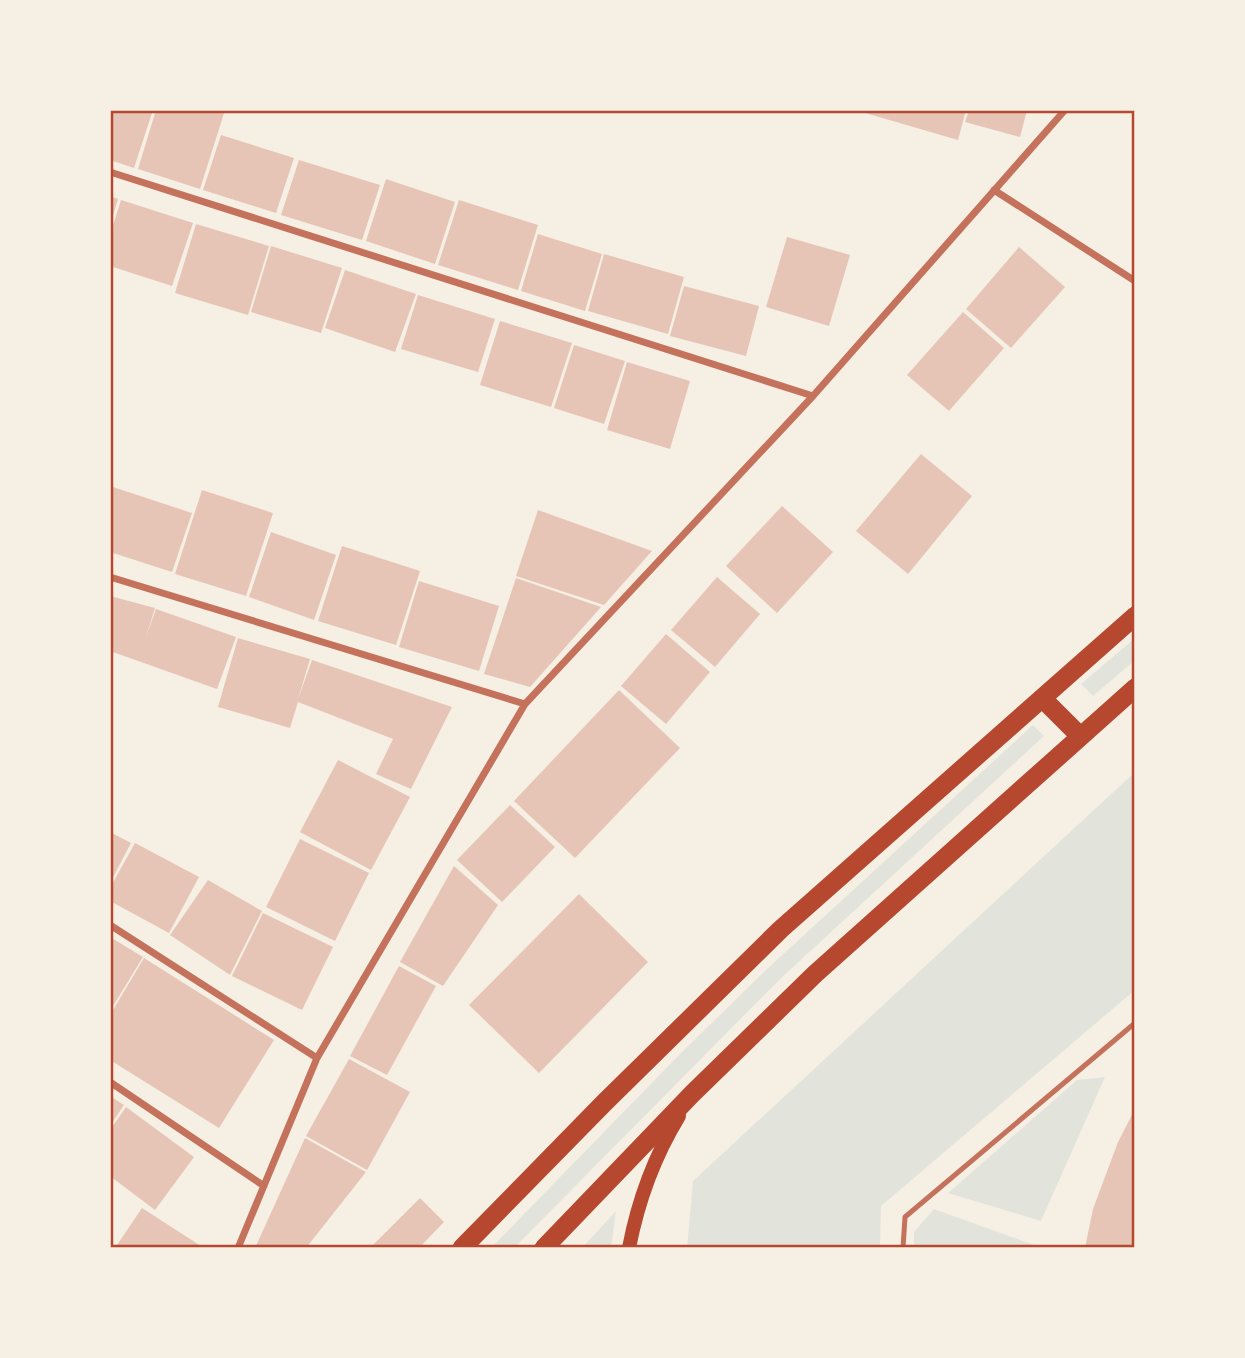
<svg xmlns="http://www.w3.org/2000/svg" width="1245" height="1358" viewBox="0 0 1245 1358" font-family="Barlow,sans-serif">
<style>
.green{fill:#e2e4dc}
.building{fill:#e6c5b7}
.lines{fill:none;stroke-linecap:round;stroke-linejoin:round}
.service{stroke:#c5725c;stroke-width:5}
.minor{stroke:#c5725c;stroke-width:7}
.secondary{stroke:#b5482f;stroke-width:14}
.trunk{stroke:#b5482f;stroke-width:19}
.neatline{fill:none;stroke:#b5482f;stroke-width:2.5}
</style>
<rect width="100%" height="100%" fill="#f6efe4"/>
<path class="green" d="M 1135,638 L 1135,660 L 1093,696 L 1081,684 Z
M 1033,725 L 1044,736 L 780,979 L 514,1248 L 491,1248 L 681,1053 L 767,969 Z
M 1135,772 L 1135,990 L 881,1206 L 880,1248 L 687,1248 L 693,1181 Z
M 1105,1077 L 1041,1221 L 948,1193 L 1077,1080 Z
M 934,1209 L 1037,1246 L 1036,1248 L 914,1248 L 914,1232 Z
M 616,1211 L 611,1248 L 582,1248 Z"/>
<path class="building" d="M 110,110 L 153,110 L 134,168 L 110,160 Z
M 156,110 L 225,110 L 200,189 L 138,169 Z
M 855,110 L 966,110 L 958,140 Z
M 969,110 L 1027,110 L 1020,137 L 965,122 Z
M 221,135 L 294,158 L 276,213 L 203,190 Z
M 299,160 L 380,185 L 362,240 L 281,215 Z
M 386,179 L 455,202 L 435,264 L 366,241 Z
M 110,196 L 118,199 L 111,222 L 110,222 Z
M 121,200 L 193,223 L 172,286 L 110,266 L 110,235 Z
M 459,200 L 538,225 L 518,290 L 438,265 Z
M 196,224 L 269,246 L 248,315 L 175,293 Z
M 538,234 L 602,254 L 585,311 L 521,291 Z
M 787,237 L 850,255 L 829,326 L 766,307 Z
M 271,246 L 342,268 L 321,333 L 251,312 Z
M 1019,247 L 1065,287 L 1011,348 L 966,309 Z
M 604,254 L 684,277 L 668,334 L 588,311 Z
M 345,270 L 416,294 L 395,352 L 325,328 Z
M 684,286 L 759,306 L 746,356 L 670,336 Z
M 418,295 L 495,319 L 478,372 L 401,349 Z
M 963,312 L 1004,348 L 949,411 L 907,375 Z
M 500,321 L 572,343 L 551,407 L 480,385 Z
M 574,345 L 625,361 L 604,424 L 554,408 Z
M 627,362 L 690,381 L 670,449 L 607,430 Z
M 921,454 L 972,496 L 908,574 L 856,531 Z
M 110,486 L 192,513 L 172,572 L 110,552 Z
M 202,490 L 273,513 L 246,596 L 175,574 Z
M 782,506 L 833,552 L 777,613 L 726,566 Z
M 538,510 L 652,551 L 604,605 L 516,576 Z
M 271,532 L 336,555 L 314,620 L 249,597 Z
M 342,546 L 420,571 L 396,645 L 318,621 Z
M 717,577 L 760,614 L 715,667 L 671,630 Z
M 516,578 L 601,607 L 530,687 L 484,674 Z
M 419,581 L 499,606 L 479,671 L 399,647 Z
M 110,596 L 155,608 L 146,637 L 156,609 L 236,637 L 217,689 L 110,651 Z
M 666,634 L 710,672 L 666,724 L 621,686 Z
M 238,638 L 310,659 L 298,699 L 312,660 L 452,707 L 411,789 L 376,774 L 393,739 L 298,702 L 290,728 L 218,707 Z
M 619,690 L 680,748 L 575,858 L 514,801 Z
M 338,760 L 410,797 L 371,870 L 300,832 Z
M 510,805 L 555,847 L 502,902 L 457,860 Z
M 110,832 L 131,843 L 110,883 Z
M 300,839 L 369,873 L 335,941 L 266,907 Z
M 135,843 L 199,877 L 169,933 L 110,901 L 110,888 Z
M 454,866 L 498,905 L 443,986 L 400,962 Z
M 208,880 L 262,911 L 230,975 L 170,935 Z
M 579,894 L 648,962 L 539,1073 L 469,1005 Z
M 263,913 L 333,947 L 302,1010 L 232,976 Z
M 110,937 L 143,957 L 110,1011 Z
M 144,958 L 274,1040 L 219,1128 L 110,1060 L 110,1015 Z
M 399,966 L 436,986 L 387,1075 L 350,1056 Z
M 349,1059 L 410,1092 L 367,1170 L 306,1136 Z
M 110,1096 L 124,1105 L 110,1126 Z
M 126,1107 L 194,1157 L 155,1210 L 110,1176 L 110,1130 Z
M 1135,1109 L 1135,1248 L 1085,1248 L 1093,1209 L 1118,1142 Z
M 305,1138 L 366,1172 L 306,1248 L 255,1248 Z
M 420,1198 L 444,1222 L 419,1248 L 370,1248 Z
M 142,1208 L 204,1248 L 115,1248 Z"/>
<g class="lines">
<path class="service" d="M 903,1248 L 905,1217 L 1135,1023"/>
<path class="minor" d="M 110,172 L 813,396
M 994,190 L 1135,281
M 110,577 L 525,704
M 110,925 L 317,1058
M 110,1082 L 264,1186
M 238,1248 L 317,1058 L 525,704 L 813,396 L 1065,110"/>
<path class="secondary" d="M 629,1248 C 638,1201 654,1157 679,1116"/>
<path class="trunk" d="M 1042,698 L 1080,736
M 462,1248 L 604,1103 L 781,929 L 1135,616
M 544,1248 L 692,1094 L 815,974 L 1135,688"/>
</g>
<rect width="1245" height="1358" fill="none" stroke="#f6efe4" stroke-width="224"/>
<rect x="112" y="112" width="1021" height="1134" class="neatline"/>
</svg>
